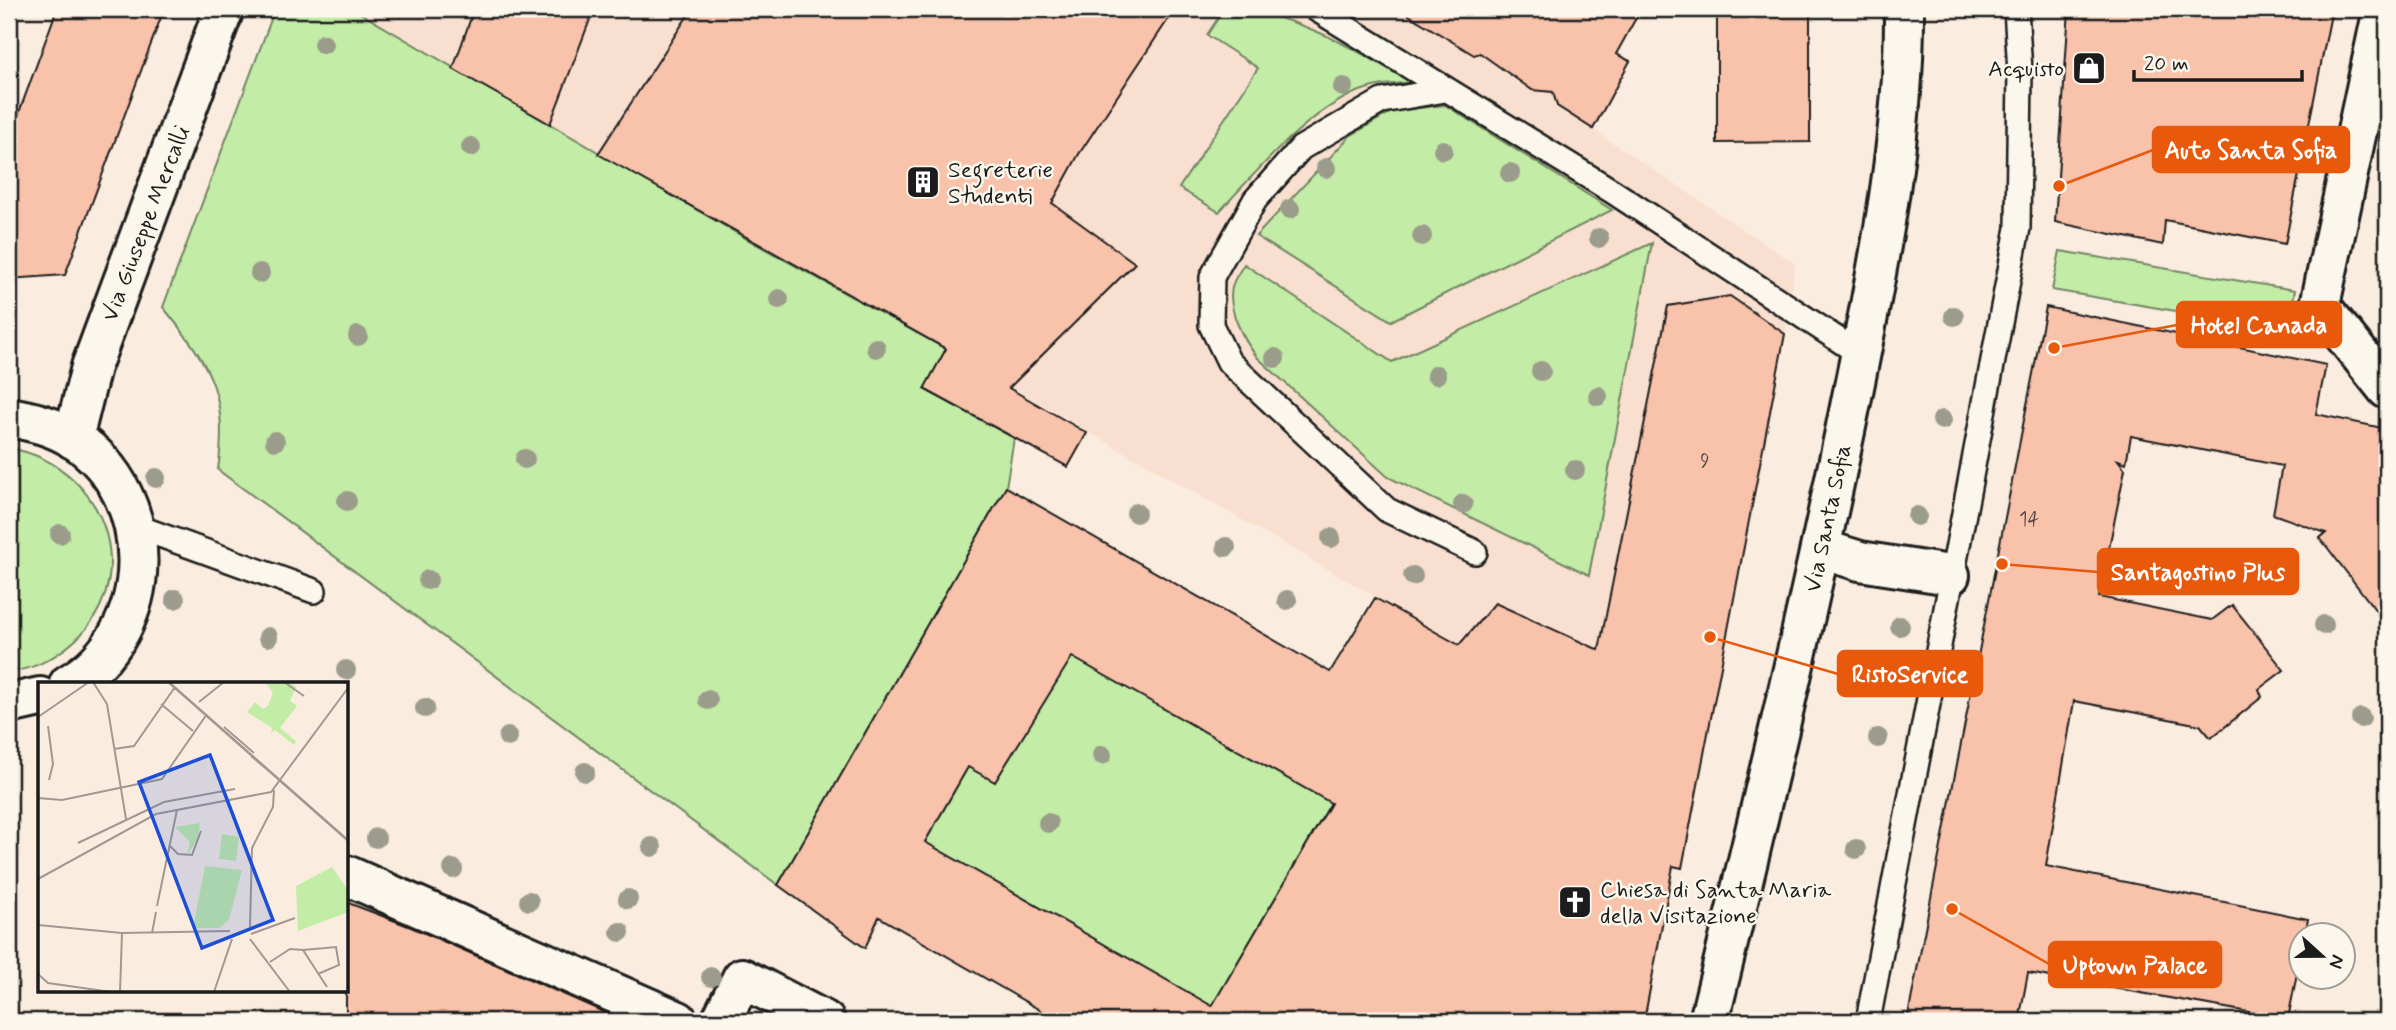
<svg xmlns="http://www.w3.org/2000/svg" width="2396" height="1030" viewBox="0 0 2396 1030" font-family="Mynerve,sans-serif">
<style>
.built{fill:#f9dfcf}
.green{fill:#c3eca7;stroke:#708462;stroke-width:2}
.building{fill:#f8c2ab;stroke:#1c1c1c;stroke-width:2;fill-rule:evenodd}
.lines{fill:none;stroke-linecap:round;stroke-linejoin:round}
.lane-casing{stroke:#1c1c1c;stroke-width:28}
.street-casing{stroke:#1c1c1c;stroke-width:44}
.secondary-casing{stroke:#1c1c1c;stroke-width:44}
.lane{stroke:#fbf7ec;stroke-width:23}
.street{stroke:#fbf7ec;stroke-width:38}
.secondary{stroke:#fbf7ec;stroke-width:38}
.tree{fill:#9b9c8b}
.labels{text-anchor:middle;stroke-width:5;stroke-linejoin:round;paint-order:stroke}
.number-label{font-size:19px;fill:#534640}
.poi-label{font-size:23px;fill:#1c1c1c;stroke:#fbf7ec;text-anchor:start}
.street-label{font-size:23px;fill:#1c1c1c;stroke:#fbf7ec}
.inset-road{fill:none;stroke:#a19991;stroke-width:2}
.view{fill:#1d4ed8;fill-opacity:0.15;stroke:#1d4ed8;stroke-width:3.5}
.inset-edge{fill:none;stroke:#1c1c1c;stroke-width:3.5}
.leader{fill:none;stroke:#e8590c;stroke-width:2.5}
.callout-dot{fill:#e8590c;stroke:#fbf7ec;stroke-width:2.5}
.callout{fill:#e8590c;stroke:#e8590c;stroke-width:2.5}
.callout-label{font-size:24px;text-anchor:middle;font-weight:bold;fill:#fff}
</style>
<rect width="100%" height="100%" fill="#faecdf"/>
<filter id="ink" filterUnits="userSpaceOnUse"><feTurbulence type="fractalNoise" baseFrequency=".0143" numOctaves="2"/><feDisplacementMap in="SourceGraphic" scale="14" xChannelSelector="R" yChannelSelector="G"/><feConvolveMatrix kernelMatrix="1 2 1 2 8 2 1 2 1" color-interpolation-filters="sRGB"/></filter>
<g filter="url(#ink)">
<path class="built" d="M 353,9 L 1401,9 L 1437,32 L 1491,49 L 1499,68 L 1515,80 L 1532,90 L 1553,92 L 1557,106 L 1795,264 L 1785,334 L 1730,296 L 1668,306 L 1599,650 L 1495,603 L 1459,645 L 946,349 L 674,198 Z"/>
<path class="green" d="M 275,9 L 353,9 L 745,238 L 946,349 L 924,389 L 1014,438 L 1006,487 L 778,885 L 218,470 C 229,393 209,364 163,307 Z
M 1224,9 C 1287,9 1358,50 1411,82 C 1398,84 1385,84 1373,87 C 1316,100 1257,171 1219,212 L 1179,188 L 1258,68 L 1207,35 Z
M 1445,105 L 1612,210 L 1391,321 L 1256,236 L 1350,136 L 1393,111 Z
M 1652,243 L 1589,575 L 1388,477 L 1258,358 C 1244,341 1225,307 1233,284 C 1235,277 1241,270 1244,264 L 1392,362 Z
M 2060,251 L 2295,290 L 2288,330 L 2052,290 Z
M 9,448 C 112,466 149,593 59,653 C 44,663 26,671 9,671 Z
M 1041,639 L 1331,803 L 1212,1006 L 925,842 L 968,767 L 995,782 L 1013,751 Z"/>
<path class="building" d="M 57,9 L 164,9 L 65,275 L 9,279 L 9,140 Z
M 474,9 L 594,9 L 550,124 L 453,69 Z
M 692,9 L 1175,9 L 1079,154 L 1052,203 L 1135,263 L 1009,388 L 1087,433 L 1068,467 L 924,389 L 946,349 L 598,154 Z
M 1399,9 L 1641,9 L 1616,54 L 1630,61 L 1593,129 L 1557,106 L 1553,92 L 1532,90 L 1480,53 L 1474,55 Z
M 1717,9 L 1810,9 L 1810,142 L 1717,143 Z
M 2069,9 L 2332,9 L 2285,244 L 2165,220 L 2163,245 L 2055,222 Z
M 1730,296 L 1785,334 L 1682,868 L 1673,866 L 1644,1021 L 1059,1021 L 879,917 L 865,948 L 778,885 L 1006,487 L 1330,672 L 1375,598 L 1459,645 L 1495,603 L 1599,650 L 1668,306 ZM 1072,657 L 1331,803 L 1212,1006 L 925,842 L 968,767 L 995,782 Z
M 2046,307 L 2326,365 L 2316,414 L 2387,429 L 2387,625 L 2320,538 L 2326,533 L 2273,514 L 2282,466 L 2131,436 L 2126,463 L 2118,460 L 2125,469 L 2099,597 L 2212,620 L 2232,605 L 2284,670 L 2259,689 L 2262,697 L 2211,738 L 2200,725 L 2074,701 L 2046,866 L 2308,919 L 2305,935 L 2301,935 L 2301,953 L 2288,1019 L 2028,973 L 2019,1021 L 1907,1021 Z
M 346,902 L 411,927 L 624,1021 L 346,1021 Z"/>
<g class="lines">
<g class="lane-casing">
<path id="lane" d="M 1316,9 L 1612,191 L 1860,354
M 1445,90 L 1382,101 L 1301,148 L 1255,200 L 1212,277 L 1211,325 L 1229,362 L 1387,510 L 1475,552
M 135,526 L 314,591
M 1868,1021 L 2018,228 L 2020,71 L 2016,9"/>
</g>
<g class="street-casing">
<path id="street" d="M 2383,9 L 2320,305 L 2387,389
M 9,417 C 32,421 54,426 74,439 C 160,495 159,632 69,684
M 73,439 L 91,367 L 224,9
M 1821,549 L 1860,561 L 1950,575
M 9,704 L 40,697
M 346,875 L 678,1021
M 721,1021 L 742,978 L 825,1021"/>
</g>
<g class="secondary-casing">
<path id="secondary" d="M 1709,1021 C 1759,817 1808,613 1850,407 C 1876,277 1905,142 1904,9"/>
</g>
<use href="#lane" class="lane"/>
<use href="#street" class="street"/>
<use href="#secondary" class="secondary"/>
</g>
<g class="tree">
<circle cx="323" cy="44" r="10"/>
<circle cx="1343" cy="87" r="10"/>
<circle cx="471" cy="147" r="10"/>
<circle cx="1443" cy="150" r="10"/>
<circle cx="1326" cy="168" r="10"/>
<circle cx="1510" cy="173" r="10"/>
<circle cx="1290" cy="209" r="10"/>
<circle cx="1422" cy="236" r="10"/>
<circle cx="1599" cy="238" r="10"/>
<circle cx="260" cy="273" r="10"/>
<circle cx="779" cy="299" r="10"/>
<circle cx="1954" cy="316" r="10"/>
<circle cx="358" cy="336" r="10"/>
<circle cx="876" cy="348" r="10"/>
<circle cx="1275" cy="358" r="10"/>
<circle cx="1541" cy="371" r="10"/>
<circle cx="1436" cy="375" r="10"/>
<circle cx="1598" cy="396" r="10"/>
<circle cx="1942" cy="420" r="10"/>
<circle cx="275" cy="441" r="10"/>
<circle cx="525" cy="459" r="10"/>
<circle cx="1575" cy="470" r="10"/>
<circle cx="156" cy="478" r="10"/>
<circle cx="347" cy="501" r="10"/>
<circle cx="1463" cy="504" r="10"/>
<circle cx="1136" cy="513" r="10"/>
<circle cx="1917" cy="516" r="10"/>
<circle cx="60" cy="534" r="10"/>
<circle cx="1331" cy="538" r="10"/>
<circle cx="1226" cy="547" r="10"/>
<circle cx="1413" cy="576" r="10"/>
<circle cx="428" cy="580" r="10"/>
<circle cx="175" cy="599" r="10"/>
<circle cx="1287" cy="600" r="10"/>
<circle cx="2324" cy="625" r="10"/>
<circle cx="1900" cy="626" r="10"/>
<circle cx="268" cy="637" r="10"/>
<circle cx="346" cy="670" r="10"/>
<circle cx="708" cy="700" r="10"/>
<circle cx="425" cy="708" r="10"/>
<circle cx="2361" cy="718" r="10"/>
<circle cx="508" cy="737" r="10"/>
<circle cx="1878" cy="738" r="10"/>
<circle cx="1102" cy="755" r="10"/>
<circle cx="585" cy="772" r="10"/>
<circle cx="1048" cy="823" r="10"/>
<circle cx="376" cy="838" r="10"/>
<circle cx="652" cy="847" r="10"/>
<circle cx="1856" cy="849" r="10"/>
<circle cx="453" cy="869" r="10"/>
<circle cx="628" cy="899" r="10"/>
<circle cx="529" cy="901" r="10"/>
<circle cx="620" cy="932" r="10"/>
<circle cx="711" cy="977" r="10"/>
</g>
</g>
<defs>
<g id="shop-square" transform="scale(1.75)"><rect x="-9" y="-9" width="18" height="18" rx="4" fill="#1c1c1c" stroke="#fbf7ec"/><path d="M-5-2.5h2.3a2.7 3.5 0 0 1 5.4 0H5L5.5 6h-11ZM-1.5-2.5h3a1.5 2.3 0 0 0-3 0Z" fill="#fff"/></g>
<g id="building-square" transform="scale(1.75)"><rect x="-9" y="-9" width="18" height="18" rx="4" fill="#1c1c1c" stroke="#fbf7ec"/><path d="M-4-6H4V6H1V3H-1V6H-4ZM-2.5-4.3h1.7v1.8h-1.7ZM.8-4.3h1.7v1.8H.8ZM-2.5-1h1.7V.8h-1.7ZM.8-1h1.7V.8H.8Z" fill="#fff"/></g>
<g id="church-square" transform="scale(1.75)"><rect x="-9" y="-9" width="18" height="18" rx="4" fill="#1c1c1c" stroke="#fbf7ec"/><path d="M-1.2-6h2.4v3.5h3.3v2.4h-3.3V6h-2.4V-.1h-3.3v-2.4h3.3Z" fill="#fff"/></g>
</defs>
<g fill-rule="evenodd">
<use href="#shop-square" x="2089" y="68"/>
<use href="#building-square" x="923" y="182"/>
<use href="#church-square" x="1575" y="902"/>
</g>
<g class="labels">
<g class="number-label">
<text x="1705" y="467">9</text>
<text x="2029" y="525">14</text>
</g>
<g class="poi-label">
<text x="2064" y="76" text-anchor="end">Acquisto</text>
<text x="948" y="177">Segreterie<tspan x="948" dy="26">Studenti</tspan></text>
<text x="1600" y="897">Chiesa di Santa Maria<tspan x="1600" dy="26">della Visitazione</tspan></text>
</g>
<g class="street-label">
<text transform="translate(145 223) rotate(-69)" y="8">Via Giuseppe Mercalli</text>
<text transform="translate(1827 518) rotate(-78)" y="8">Via Santa Sofia</text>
</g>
</g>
<g transform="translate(38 682)">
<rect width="310" height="310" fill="#faecdf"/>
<path d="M 227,0 L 251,0 L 258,5 L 252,19 L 259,24 L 242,46 L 258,59 L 256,63 L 237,48 L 233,51 L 234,46 L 209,30 L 217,20 L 225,27 L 230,24 L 235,11 ZM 162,141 L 160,157 L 149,173 L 152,160 L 137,145 ZM 184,152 L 201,155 L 198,179 L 181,177 ZM 167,184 L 204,188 L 191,238 L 181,246 L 155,246 ZM 294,185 L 310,208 L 310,230 L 260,249 L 258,204 Z" fill="#c3eca7"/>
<path class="inset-road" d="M 55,0 L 69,22 L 88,137M 130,0 L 310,159M 131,0 L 310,158M 246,0 L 266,14M 161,20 L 186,0M 123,22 L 155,49M 0,35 L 51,0M 10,44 L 15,82 L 11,98M 186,45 L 216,71M 76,67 L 96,64 L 137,5M 213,74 L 238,95M 0,116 L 24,118 L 124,97 L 169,32M 40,161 L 126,120 L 197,107M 132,164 L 140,172 L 154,173 L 163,149M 0,197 L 118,132 L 233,110 L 310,6M 119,224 L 139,128M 0,243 L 84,251 L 192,249M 212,245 L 214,166 L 235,125 L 236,108M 114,251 L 118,230M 213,252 L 257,236M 212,257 L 252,310M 265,268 L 298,265 L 301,283 L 280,292M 232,280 L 252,267 L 265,268 L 289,305M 0,292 L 10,301 L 73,310M 82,310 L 84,251M 176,310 L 194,257"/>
<path class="view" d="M 172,73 L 235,238 L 164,266 L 101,100 Z"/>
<rect width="310" height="310" class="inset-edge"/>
</g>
<path class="leader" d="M2059 186L2153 150M2054 348L2177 325M2002 564L2098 572M1710 637L1838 674M1952 909L2049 964"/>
<g class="callout-dot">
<circle cx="2059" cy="186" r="7"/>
<circle cx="2054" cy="348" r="7"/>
<circle cx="2002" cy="564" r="7"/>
<circle cx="1710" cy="637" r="7"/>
<circle cx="1952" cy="909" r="7"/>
</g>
<g class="callout">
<rect x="2153" y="127" width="196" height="45" rx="7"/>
<rect x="2177" y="302" width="164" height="45" rx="7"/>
<rect x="2098" y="549" width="200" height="45" rx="7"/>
<rect x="1838" y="651" width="144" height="45" rx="7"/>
<rect x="2049" y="942" width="172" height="45" rx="7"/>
</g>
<g class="callout-label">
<text x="2251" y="158">Auto Santa Sofia</text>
<text x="2259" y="333">Hotel Canada</text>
<text x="2198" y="580">Santagostino Plus</text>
<text x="1910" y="682">RistoService</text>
<text x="2135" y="973">Uptown Palace</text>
</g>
<rect width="2396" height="1030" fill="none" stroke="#fbf7ec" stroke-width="35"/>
<rect x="18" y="18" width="2361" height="995" fill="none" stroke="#1c1c1c" stroke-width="2.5" filter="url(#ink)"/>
<g transform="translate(2322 956) rotate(111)"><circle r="33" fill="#fbf7ec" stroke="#a29f99" stroke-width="2"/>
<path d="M0-5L12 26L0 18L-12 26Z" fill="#1c1c1c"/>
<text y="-10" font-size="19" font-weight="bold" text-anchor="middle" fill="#1c1c1c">N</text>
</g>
<path d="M2134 70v10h168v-10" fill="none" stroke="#1c1c1c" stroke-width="3.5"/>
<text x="2144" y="70" font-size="21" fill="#1c1c1c" stroke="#fbf7ec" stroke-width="5" paint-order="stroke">20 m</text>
</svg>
